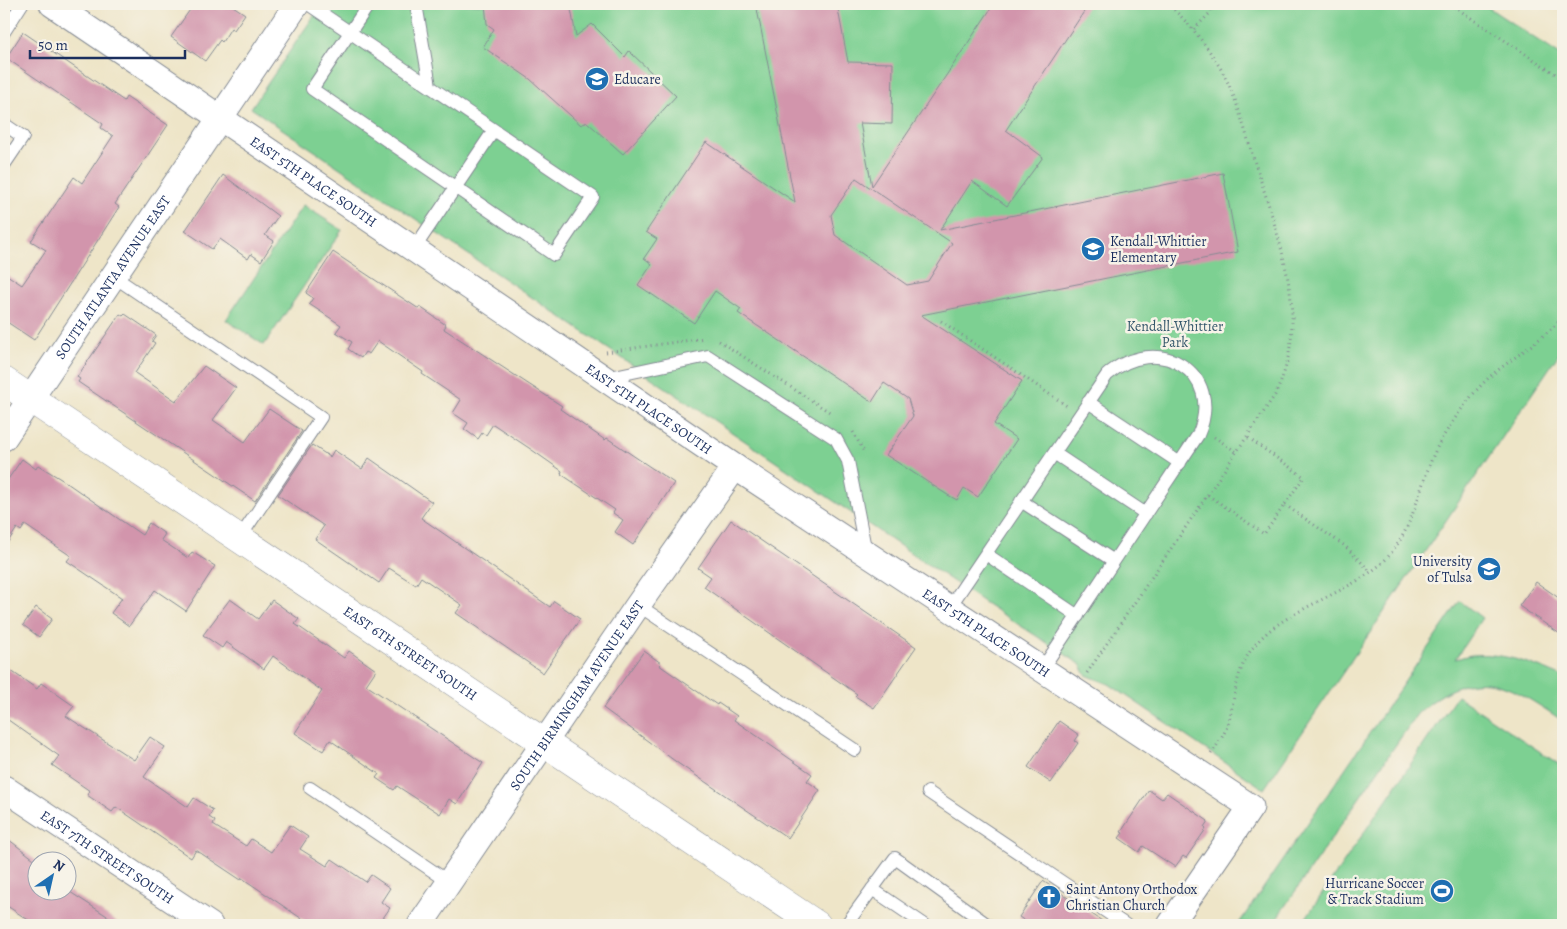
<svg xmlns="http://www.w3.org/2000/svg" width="1567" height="929" viewBox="0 0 1567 929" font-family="Alegreya,serif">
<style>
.green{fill:#7dd092;stroke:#4c8078}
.building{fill:#d295ac;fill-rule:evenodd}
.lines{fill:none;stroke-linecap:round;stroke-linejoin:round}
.service-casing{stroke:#848a93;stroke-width:14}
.minor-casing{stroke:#848a93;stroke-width:27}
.tertiary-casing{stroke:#848a93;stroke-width:29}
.path{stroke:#848a93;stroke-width:3;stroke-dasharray:1 4;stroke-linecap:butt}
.service{stroke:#fff;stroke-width:12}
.minor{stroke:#fff;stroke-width:25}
.tertiary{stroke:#fff;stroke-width:28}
.labels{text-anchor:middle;stroke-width:5;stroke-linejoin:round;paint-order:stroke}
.poi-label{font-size:14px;fill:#1b2f5e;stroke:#f7f3e8;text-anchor:start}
.street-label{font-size:14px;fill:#1b2f5e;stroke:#f7f3e8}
.park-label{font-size:14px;fill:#34576b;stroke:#f7f3e8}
</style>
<rect width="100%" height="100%" fill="#f7f3e8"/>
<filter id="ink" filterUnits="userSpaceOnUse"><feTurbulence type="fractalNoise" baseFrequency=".02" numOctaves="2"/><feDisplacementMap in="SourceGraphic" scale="10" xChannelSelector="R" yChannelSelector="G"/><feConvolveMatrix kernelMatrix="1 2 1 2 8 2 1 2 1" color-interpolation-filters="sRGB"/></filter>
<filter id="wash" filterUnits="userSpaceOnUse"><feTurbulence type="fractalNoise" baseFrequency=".0096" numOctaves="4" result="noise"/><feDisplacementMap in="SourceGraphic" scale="20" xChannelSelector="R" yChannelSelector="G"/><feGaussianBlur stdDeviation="1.12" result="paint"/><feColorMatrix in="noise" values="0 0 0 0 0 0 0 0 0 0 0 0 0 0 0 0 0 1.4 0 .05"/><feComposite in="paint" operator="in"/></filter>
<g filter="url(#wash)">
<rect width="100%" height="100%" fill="#eee5c8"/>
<path class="green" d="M 322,4 L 1483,4 L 1563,57 L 1563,348 L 1264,789 L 1109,684 L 1086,675 L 1080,664 L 985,603 L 251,108 Z
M 303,205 L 342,230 L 264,345 L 226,320 Z
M 1460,601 L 1482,618 L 1455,659 C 1461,658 1467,655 1473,655 C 1505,652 1535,665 1563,677 L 1563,721 C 1506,683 1476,661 1417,714 L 1272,925 L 1238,925 Z
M 1457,696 L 1563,767 L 1563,919 L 1559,925 L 1301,925 Z"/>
<g id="blocks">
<path class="building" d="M 194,4 L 230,4 L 245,14 L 234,30 L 231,28 L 222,42 L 220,40 L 205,61 L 171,37 Z
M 485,4 L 570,4 L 576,36 L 592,24 L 625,57 L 629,51 L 676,96 L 623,154 L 587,122 L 581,125 L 530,79 L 483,47 L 494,29 L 487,24 Z
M 756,4 L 837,4 L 848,62 L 893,63 L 892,124 L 860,123 L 872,186 L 994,4 L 1089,4 L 1006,130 L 1043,157 L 1007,206 L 972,181 L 940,230 L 1223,173 L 1238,252 L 921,315 L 1022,381 L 994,424 L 1017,439 L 978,497 L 964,488 L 957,500 L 946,494 L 886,455 L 913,416 L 908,399 L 884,383 L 872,402 L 738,313 L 741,309 L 715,291 L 694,323 L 638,285 L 652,264 L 644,258 L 657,239 L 646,232 L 706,142 L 795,202 ZM 856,178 L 952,243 L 928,281 L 907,285 L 835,235 L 831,215 Z
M 23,32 L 124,101 L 126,97 L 168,125 L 115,204 L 119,207 L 34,340 L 4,320 L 4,273 L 22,285 L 46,250 L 31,241 L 74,177 L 82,183 L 113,136 L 101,128 L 103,124 L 6,58 Z
M 223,175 L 278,216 L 265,235 L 274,241 L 261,261 L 251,254 L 248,259 L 220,239 L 212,249 L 185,231 Z
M 333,252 L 419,309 L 420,307 L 446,325 L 444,329 L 562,406 L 560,409 L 605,440 L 607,438 L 674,483 L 633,545 L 615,532 L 623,520 L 613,513 L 615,510 L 561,474 L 562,471 L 532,450 L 493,424 L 486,435 L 482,433 L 478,439 L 464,429 L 468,423 L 453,413 L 461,400 L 422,374 L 423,372 L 378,341 L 369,354 L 365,352 L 361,358 L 348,349 L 352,342 L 336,332 L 341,325 L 309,304 L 313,298 L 306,293 Z
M 120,314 L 123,316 L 125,314 L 156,335 L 152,341 L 155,343 L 135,373 L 176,401 L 204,366 L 236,388 L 213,420 L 245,442 L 269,409 L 302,431 L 255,501 L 78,382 L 80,379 L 77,377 Z
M 312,445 L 330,457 L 334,450 L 362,469 L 369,458 L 432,502 L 421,518 L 550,607 L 554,601 L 580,619 L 543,673 L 456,613 L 462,605 L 421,577 L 416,585 L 389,568 L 379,583 L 315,539 L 324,526 L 278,495 Z
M 22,459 L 36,469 L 38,465 L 64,481 L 142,535 L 149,523 L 165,534 L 161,540 L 188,558 L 192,552 L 215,566 L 186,611 L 155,590 L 129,626 L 111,613 L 122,598 L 67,561 L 71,556 L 25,525 L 21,531 L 17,528 L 4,548 L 4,485 Z
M 731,520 L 916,647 L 874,708 L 855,696 L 857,694 L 704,587 L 711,577 L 698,568 Z
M 1536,582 L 1563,601 L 1563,636 L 1519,606 Z
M 230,599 L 258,619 L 272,600 L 299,619 L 295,624 L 344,658 L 349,651 L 376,670 L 366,685 L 483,763 L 457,804 L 449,799 L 440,814 L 397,786 L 394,790 L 376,778 L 379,774 L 330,740 L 323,751 L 295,733 L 322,691 L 273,656 L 264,669 L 226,642 L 222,648 L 203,635 Z
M 36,607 L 52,619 L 39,637 L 23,625 Z
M 644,651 L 661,663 L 659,665 L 717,705 L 718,703 L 737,716 L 734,720 L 812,774 L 807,781 L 820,790 L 788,838 L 679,764 L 603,708 Z
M 4,666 L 37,689 L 41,683 L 74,706 L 66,716 L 134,760 L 150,737 L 165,747 L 144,777 L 188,807 L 194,798 L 213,810 L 209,817 L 215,821 L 213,825 L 246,846 L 251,839 L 271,852 L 290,825 L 308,837 L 300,849 L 327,866 L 332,859 L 366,882 L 371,875 L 390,888 L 381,902 L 390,908 L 378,925 L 311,925 L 242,878 L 241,880 L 196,850 L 191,858 L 116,807 L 112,812 L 87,795 L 90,791 L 52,765 L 59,756 L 4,717 Z
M 1059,721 L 1079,735 L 1075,741 L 1078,743 L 1051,783 L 1028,767 Z
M 1149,790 L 1162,799 L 1167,793 L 1208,821 L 1204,827 L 1206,829 L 1186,858 L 1183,856 L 1175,867 L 1143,846 L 1139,852 L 1119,838 L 1123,833 L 1121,832 Z
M 4,836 L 38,862 L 38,892 L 70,892 L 121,925 L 36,925 L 4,904 Z
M 1043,881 L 1108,925 L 1031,925 L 1019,917 Z"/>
</g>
</g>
<g filter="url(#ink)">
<use href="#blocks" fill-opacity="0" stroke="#848a93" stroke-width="1"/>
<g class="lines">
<g class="service-casing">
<path id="service" d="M 308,4 C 403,68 498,132 593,197 L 554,255 L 312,89 L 369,4
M 416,4 L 430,86
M 4,32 L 22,4
M 4,124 L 23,137 L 4,165
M 414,249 L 494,130
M 113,276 L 321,417 L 239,539
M 605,378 L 708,356 L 836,439 L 848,461 L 866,553
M 1088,402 L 1180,463
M 1054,453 L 1146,514
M 1021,501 L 1114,561
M 986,554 L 1078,616
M 638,605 L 855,750
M 949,608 L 1107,375 C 1156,332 1226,371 1198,435 L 1042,669
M 310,788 L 449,882
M 928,792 L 1126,925
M 872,889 L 925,925
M 846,925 L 895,858 L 988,925"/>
</g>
<g class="minor-casing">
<g id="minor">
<path id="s1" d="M 52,4 L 735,467 L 1251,807 L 1170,925"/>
<path id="s2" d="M 4,438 L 297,4"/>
<path id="s3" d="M 4,788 L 210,925"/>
<path id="s4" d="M 420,925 L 638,605 L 735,467"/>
</g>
</g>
<g class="tertiary-casing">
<g id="tertiary">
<path id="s5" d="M 4,381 L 817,925"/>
</g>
</g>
<path class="path" d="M 1450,4 L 1563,79
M 1194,29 L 1210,13 L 1213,4
M 941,321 L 1067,406
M 719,341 L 831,413
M 606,352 L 705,338
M 853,432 L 864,452
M 1214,437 L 1237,452
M 1208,495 L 1264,534 L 1304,477 L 1247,437
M 1285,505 L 1345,546 L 1370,571
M 1087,673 L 1275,395 C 1286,373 1292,346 1292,322 C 1293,274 1269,206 1254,160 C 1245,131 1237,98 1222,71 C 1207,45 1190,24 1168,4
M 1211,754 C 1218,744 1225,734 1229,721 C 1235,696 1236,672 1251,650 C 1279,610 1346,596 1383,562 C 1417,529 1419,478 1441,440 C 1455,417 1473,391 1493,374 C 1517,355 1542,340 1563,317"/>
<use href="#service" class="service"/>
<use href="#minor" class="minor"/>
<use href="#tertiary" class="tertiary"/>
</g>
</g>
<defs>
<g id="school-disc" transform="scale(1.25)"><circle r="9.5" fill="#1f6fb2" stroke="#f7f3e8"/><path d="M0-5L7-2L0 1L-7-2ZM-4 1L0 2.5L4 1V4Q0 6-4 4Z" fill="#fff"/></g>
<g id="university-disc" transform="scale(1.25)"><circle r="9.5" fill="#1f6fb2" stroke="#f7f3e8"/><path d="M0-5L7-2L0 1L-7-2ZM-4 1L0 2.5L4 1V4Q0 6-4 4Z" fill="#fff"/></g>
<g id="stadium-disc" transform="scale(1.25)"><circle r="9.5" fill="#1f6fb2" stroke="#f7f3e8"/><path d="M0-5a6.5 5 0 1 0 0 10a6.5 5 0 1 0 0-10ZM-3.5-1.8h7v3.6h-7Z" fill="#fff"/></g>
<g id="church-disc" transform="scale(1.25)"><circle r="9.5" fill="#1f6fb2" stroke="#f7f3e8"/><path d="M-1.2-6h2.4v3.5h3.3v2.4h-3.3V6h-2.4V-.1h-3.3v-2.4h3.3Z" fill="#fff"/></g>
</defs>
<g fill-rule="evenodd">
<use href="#school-disc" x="597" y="79"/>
<use href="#school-disc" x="1093" y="249"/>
<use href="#university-disc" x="1489" y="569"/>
<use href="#stadium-disc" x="1442" y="891"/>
<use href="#church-disc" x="1049" y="897"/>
</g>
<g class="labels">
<g class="poi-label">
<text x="614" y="84">Educare</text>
<text x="1110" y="246">Kendall-Whittier<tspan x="1110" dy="16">Elementary</tspan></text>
<text x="1472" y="566" text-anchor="end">University<tspan x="1472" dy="16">of Tulsa</tspan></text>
<text x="1424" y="888" text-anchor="end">Hurricane Soccer<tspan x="1424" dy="16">&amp; Track Stadium</tspan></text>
<text x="1066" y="894">Saint Antony Orthodox<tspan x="1066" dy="16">Christian Church</tspan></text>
</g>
<g class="street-label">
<text dy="5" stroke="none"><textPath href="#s1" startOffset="316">EAST 5TH PLACE SOUTH</textPath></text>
<text dy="5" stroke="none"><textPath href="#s2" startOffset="194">SOUTH ATLANTA AVENUE EAST</textPath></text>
<text dy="5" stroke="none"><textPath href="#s1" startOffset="721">EAST 5TH PLACE SOUTH</textPath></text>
<text dy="5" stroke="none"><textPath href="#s1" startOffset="1126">EAST 5TH PLACE SOUTH</textPath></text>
<text dy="5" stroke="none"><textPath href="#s5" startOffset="489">EAST 6TH STREET SOUTH</textPath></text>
<text dy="5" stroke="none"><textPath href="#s4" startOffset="278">SOUTH BIRMINGHAM AVENUE EAST</textPath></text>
<text dy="5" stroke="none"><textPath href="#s3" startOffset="124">EAST 7TH STREET SOUTH</textPath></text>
</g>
<g class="park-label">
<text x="1175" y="331">Kendall-Whittier<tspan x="1175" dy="16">Park</tspan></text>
</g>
</g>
<rect width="1567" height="929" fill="none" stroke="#f7f3e8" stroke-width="20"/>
<g transform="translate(52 876) rotate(34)"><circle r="24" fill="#f7f3e8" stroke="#9fa5b1"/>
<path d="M0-4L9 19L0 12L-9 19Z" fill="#1f6fb2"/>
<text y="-8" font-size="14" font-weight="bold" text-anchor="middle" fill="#1b2f5e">N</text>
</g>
<path d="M30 50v8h155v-8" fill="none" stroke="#1b2f5e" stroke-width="2.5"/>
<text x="38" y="50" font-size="15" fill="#1b2f5e" stroke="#f7f3e8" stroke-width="4" paint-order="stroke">50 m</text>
</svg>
